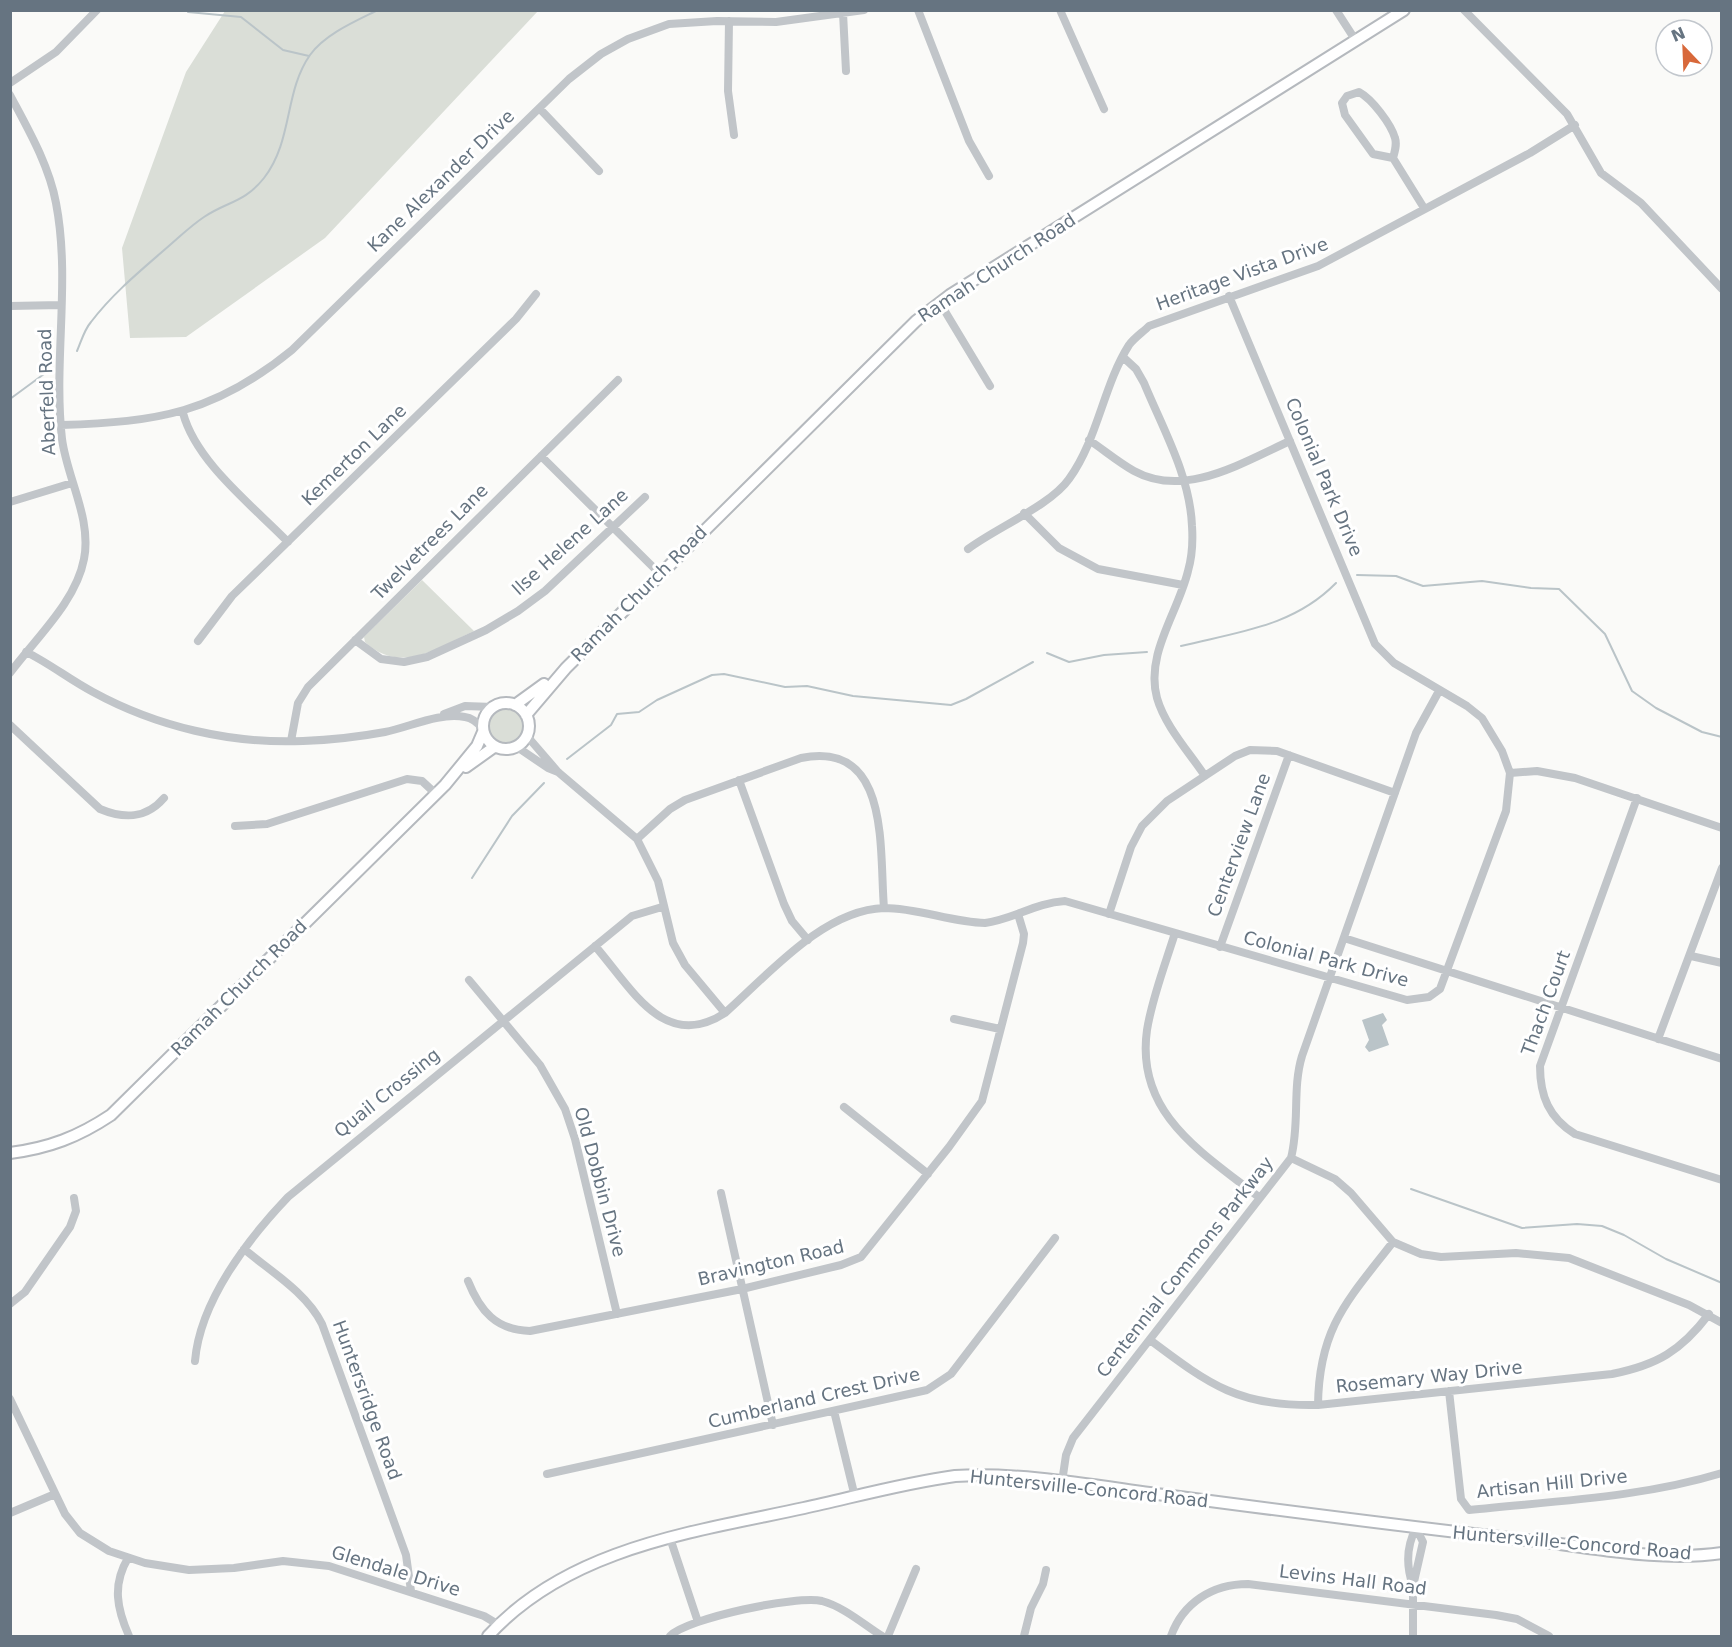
<svg xmlns="http://www.w3.org/2000/svg" width="1732" height="1647" viewBox="0 0 1732 1647" font-family="'DejaVu Sans',sans-serif">
<style>
.green{fill:#daded7}
.water{fill:#bac4c8}
.lines{fill:none;stroke-linecap:round;stroke-linejoin:round}
.stream{stroke:#bac4c8;stroke-width:2}
.major-casing{stroke:#b5b9be;stroke-width:14}
.minor{stroke:#c1c5c9;stroke-width:8}
.major{stroke:#fff;stroke-width:10}
.labels{text-anchor:middle;stroke-width:6;stroke-linejoin:round;paint-order:stroke}
.street-label{font-size:18px;fill:#667481;stroke:#fff}
</style>
<rect width="100%" height="100%" fill="#fafaf8"/>
<path class="green" d="M 225,11 L 538,11 L 325,238 L 186,337 L 130,338 L 122,248 L 186,72 Z
M 422,580 L 474,631 C 437,648 401,675 365,642 L 364,637 Z
M483 726a23 23 0 1 1 46 0a23 23 0 1 1-46 0Z"/>
<path class="water" d="M 1383,1013 L 1387,1020 L 1382,1025 L 1389,1045 L 1369,1052 L 1365,1047 L 1369,1040 L 1362,1020 Z"/>
<g class="lines">
<path class="stream" d="M 188,12 L 241,17 L 283,50 L 309,56
M 77,351 C 81,342 84,330 91,322 C 116,289 149,264 179,237 C 187,230 195,223 204,217 C 228,201 244,203 264,178 C 293,141 284,92 310,55 C 325,34 356,21 378,10
M 10,399 L 44,374
M 1357,575 L 1396,576 L 1423,586 L 1482,581 L 1531,588 L 1559,589 L 1605,634 L 1632,691 L 1656,708 L 1702,732 L 1722,737
M 1181,646 C 1237,632 1293,627 1336,583
M 1047,653 L 1069,662 L 1104,655 L 1147,652
M 567,759 L 611,725 L 617,714 L 639,712 L 657,700 L 712,675 L 724,674 L 785,687 L 807,686 L 853,696 L 951,705 L 966,699 L 1033,662
M 472,878 L 512,816 L 544,783
M 1411,1189 L 1522,1228 L 1577,1224 L 1602,1226 L 1624,1235 L 1666,1259 L 1722,1283"/>
<g class="major-casing">
<path id="major" d="M483 726a23 23 0 1 1 46 0a23 23 0 1 1-46 0Z
M 515,705 L 544,684
M 526,715 L 566,668 L 916,321 L 950,295 L 1404,10
M 466,767 L 494,747
M 10,1153 C 49,1148 78,1137 111,1115 L 445,785 L 477,746 L 483,732
M 488,1636 C 568,1548 693,1532 804,1508 C 854,1497 904,1483 955,1476 C 1027,1472 1101,1487 1172,1496 C 1293,1512 1415,1528 1536,1541 C 1596,1548 1661,1562 1722,1553"/>
</g>
<path class="minor" d="M 918,10 L 969,141 L 989,176
M 1060,10 L 1104,109
M 1336,10 L 1356,41
M 1464,10 L 1567,114 L 1601,173 L 1641,203 L 1722,289
M 843,13 L 846,71
M 729,21 L 728,91 L 734,135
M 10,83 L 56,52 L 97,10
M 10,95 C 28,129 49,165 56,203 C 71,281 53,361 62,439 C 67,478 92,519 84,559 C 76,602 35,639 10,673
M 540,109 L 599,171
M 1393,158 L 1373,154 L 1345,115 L 1342,103 L 1347,96 L 1359,92 C 1372,99 1391,124 1395,138 C 1397,144 1395,151 1393,158 L 1424,208
M 940,303 L 990,386
M 10,306 L 61,305
M 1123,357 L 1136,369 L 1144,383 C 1163,429 1190,476 1192,526 C 1193,541 1192,557 1188,571 C 1178,613 1145,654 1157,698 C 1165,726 1189,752 1205,776
M 183,413 C 196,462 252,505 288,542
M 61,425 C 158,422 215,413 292,350 L 569,79 L 601,54 L 628,39 L 669,24 L 717,21 L 776,22 L 864,10
M 1089,440 C 1104,450 1118,462 1134,471 C 1185,499 1243,462 1290,441
M 541,456 L 659,573
M 10,502 L 72,483
M 1024,513 L 1059,548 L 1098,569 L 1183,585
M 968,549 C 996,528 1051,505 1069,479 C 1098,439 1103,386 1129,345 C 1134,338 1143,332 1149,326 L 1318,266 L 1530,153 L 1575,125
M 355,640 L 381,659 L 404,662 L 427,657 L 486,630 L 518,611 L 545,591 L 645,497
M 198,641 L 232,596 L 516,319 L 536,294
M 26,652 C 49,663 70,680 93,692 C 157,727 231,744 303,741 C 331,740 358,737 385,732 C 410,727 439,712 465,717 C 473,718 478,723 483,729
M 444,714 L 465,706 L 493,707
M 10,725 L 100,809 C 124,819 146,819 164,798
M 527,736 L 558,772 L 637,839 L 658,881 L 673,943 L 685,965 L 725,1013
M 291,741 L 298,703 L 308,687 L 618,380
M 517,747 L 548,768 L 558,772
M 1510,773 L 1537,771 L 1575,778 L 1722,828
M 739,780 L 784,904 L 792,921 L 808,940
M 1637,798 L 1540,1066 C 1540,1096 1549,1118 1575,1134 L 1722,1180
M 235,826 L 267,824 L 407,779 L 422,781 L 436,794
M 637,839 L 670,809 L 685,800 L 801,758 C 891,740 879,849 884,908
M 1109,914 L 1131,847 L 1142,826 L 1167,801 L 1235,756 L 1250,750 L 1277,751 L 1395,793
M 1175,933 C 1165,965 1152,998 1147,1030 C 1135,1114 1203,1153 1260,1198
M 1344,938 L 1722,1059
M 595,946 C 631,987 664,1053 725,1013 C 768,975 823,910 884,908 C 918,908 951,922 985,923 C 1014,919 1035,903 1065,901 L 1407,1000 L 1429,997 L 1440,989 L 1506,811 L 1510,773 L 1502,751 L 1482,718 L 1467,706 L 1394,663 L 1375,644 L 1229,296
M 1220,947 L 1289,755
M 1691,956 L 1722,963
M 469,980 L 540,1065 L 565,1109 L 575,1139 L 617,1314
M 954,1019 L 1000,1029
M 1658,1039 L 1722,868
M 844,1107 L 928,1174
M 1291,1158 L 1335,1179 L 1351,1193 L 1393,1242 L 1421,1254 L 1441,1257 L 1516,1253 L 1569,1258 L 1689,1305 L 1722,1323
M 721,1193 L 773,1425
M 244,1249 C 270,1271 306,1292 322,1324 L 406,1555 L 411,1591
M 468,1281 C 480,1311 496,1330 530,1331 L 742,1289 L 841,1265 L 861,1257 L 949,1147 L 982,1101 L 1023,943 L 1024,934 L 1018,914
M 10,1304 L 25,1292 L 70,1227 L 76,1211 L 74,1198
M 1150,1340 C 1210,1385 1239,1407 1318,1405 L 1612,1374 C 1657,1365 1681,1351 1709,1314
M 195,1361 C 200,1301 248,1239 288,1197 L 632,916 L 662,907
M 1449,1391 L 1461,1499 L 1469,1510 C 1553,1501 1640,1498 1722,1473
M 10,1399 L 65,1514 L 80,1533 L 109,1551 L 145,1563 L 189,1570 L 234,1568 L 283,1561 L 329,1566 L 484,1616 L 499,1625
M 1318,1405 C 1319,1327 1348,1300 1393,1242
M 834,1411 L 855,1497
M 547,1474 L 927,1390 L 951,1374 L 1055,1238
M 1062,1482 L 1066,1455 L 1073,1438 L 1291,1158 C 1300,1123 1292,1089 1302,1056 L 1416,733 L 1439,691
M 10,1513 L 55,1494
M 670,1538 L 698,1622
M 128,1558 C 112,1585 117,1609 129,1636
M 670,1636 C 688,1618 797,1595 822,1601 C 844,1607 863,1624 882,1636
M 888,1636 L 916,1569
M 1024,1636 L 1031,1608 L 1043,1584 L 1046,1570
M 1171,1636 C 1183,1603 1212,1584 1248,1584 L 1496,1615 L 1517,1619 L 1549,1636
M 1413,1636 L 1413,1586 L 1423,1542 L 1416,1528 C 1406,1547 1406,1566 1413,1586"/>
<use href="#major" class="major"/>
</g>
<g class="labels">
<g class="street-label">
<text transform="translate(441 181) rotate(-44)" y="6">Kane Alexander Drive</text>
<text transform="translate(997 268) rotate(-33)" y="6">Ramah Church Road</text>
<text transform="translate(1242 274) rotate(-20)" y="6">Heritage Vista Drive</text>
<text transform="translate(47 392) rotate(-92)" y="6">Aberfeld Road</text>
<text transform="translate(354 455) rotate(-44)" y="6">Kemerton Lane</text>
<text transform="translate(1324 477) rotate(67)" y="6">Colonial Park Drive</text>
<text transform="translate(430 542) rotate(-45)" y="6">Twelvetrees Lane</text>
<text transform="translate(570 542) rotate(-42)" y="6">Ilse Helene Lane</text>
<text transform="translate(639 594) rotate(-45)" y="6">Ramah Church Road</text>
<text transform="translate(1239 845) rotate(-70)" y="6">Centerview Lane</text>
<text transform="translate(1326 959) rotate(15)" y="6">Colonial Park Drive</text>
<text transform="translate(239 988) rotate(-45)" y="6">Ramah Church Road</text>
<text transform="translate(1546 1003) rotate(-70)" y="6">Thach Court</text>
<text transform="translate(387 1093) rotate(-39)" y="6">Quail Crossing</text>
<text transform="translate(600 1182) rotate(75)" y="6">Old Dobbin Drive</text>
<text transform="translate(771 1263) rotate(-13)" y="6">Bravington Road</text>
<text transform="translate(1185 1267) rotate(-52)" y="6">Centennial Commons Parkway</text>
<text transform="translate(1429 1377) rotate(-6)" y="6">Rosemary Way Drive</text>
<text transform="translate(814 1398) rotate(-13)" y="6">Cumberland Crest Drive</text>
<text transform="translate(367 1400) rotate(70)" y="6">Huntersridge Road</text>
<text transform="translate(1552 1484) rotate(-6)" y="6">Artisan Hill Drive</text>
<text transform="translate(1089 1489) rotate(6)" y="6">Huntersville-Concord Road</text>
<text transform="translate(1572 1543) rotate(5)" y="6">Huntersville-Concord Road</text>
<text transform="translate(396 1571) rotate(17)" y="6">Glendale Drive</text>
<text transform="translate(1353 1580) rotate(7)" y="6">Levins Hall Road</text>
</g>
</g>
<rect width="1732" height="1647" fill="none" stroke="#667481" stroke-width="24"/>
<g transform="translate(1684 48) rotate(337)"><circle r="28" fill="#ffffff" stroke="#c2c7cd" stroke-width="1.5"/>
<path d="M0-4.5L10 22L0 15L-10 22Z" fill="#d8683a"/>
<text y="-9" font-size="16" font-weight="bold" text-anchor="middle" fill="#667481">N</text>
</g>
</svg>
